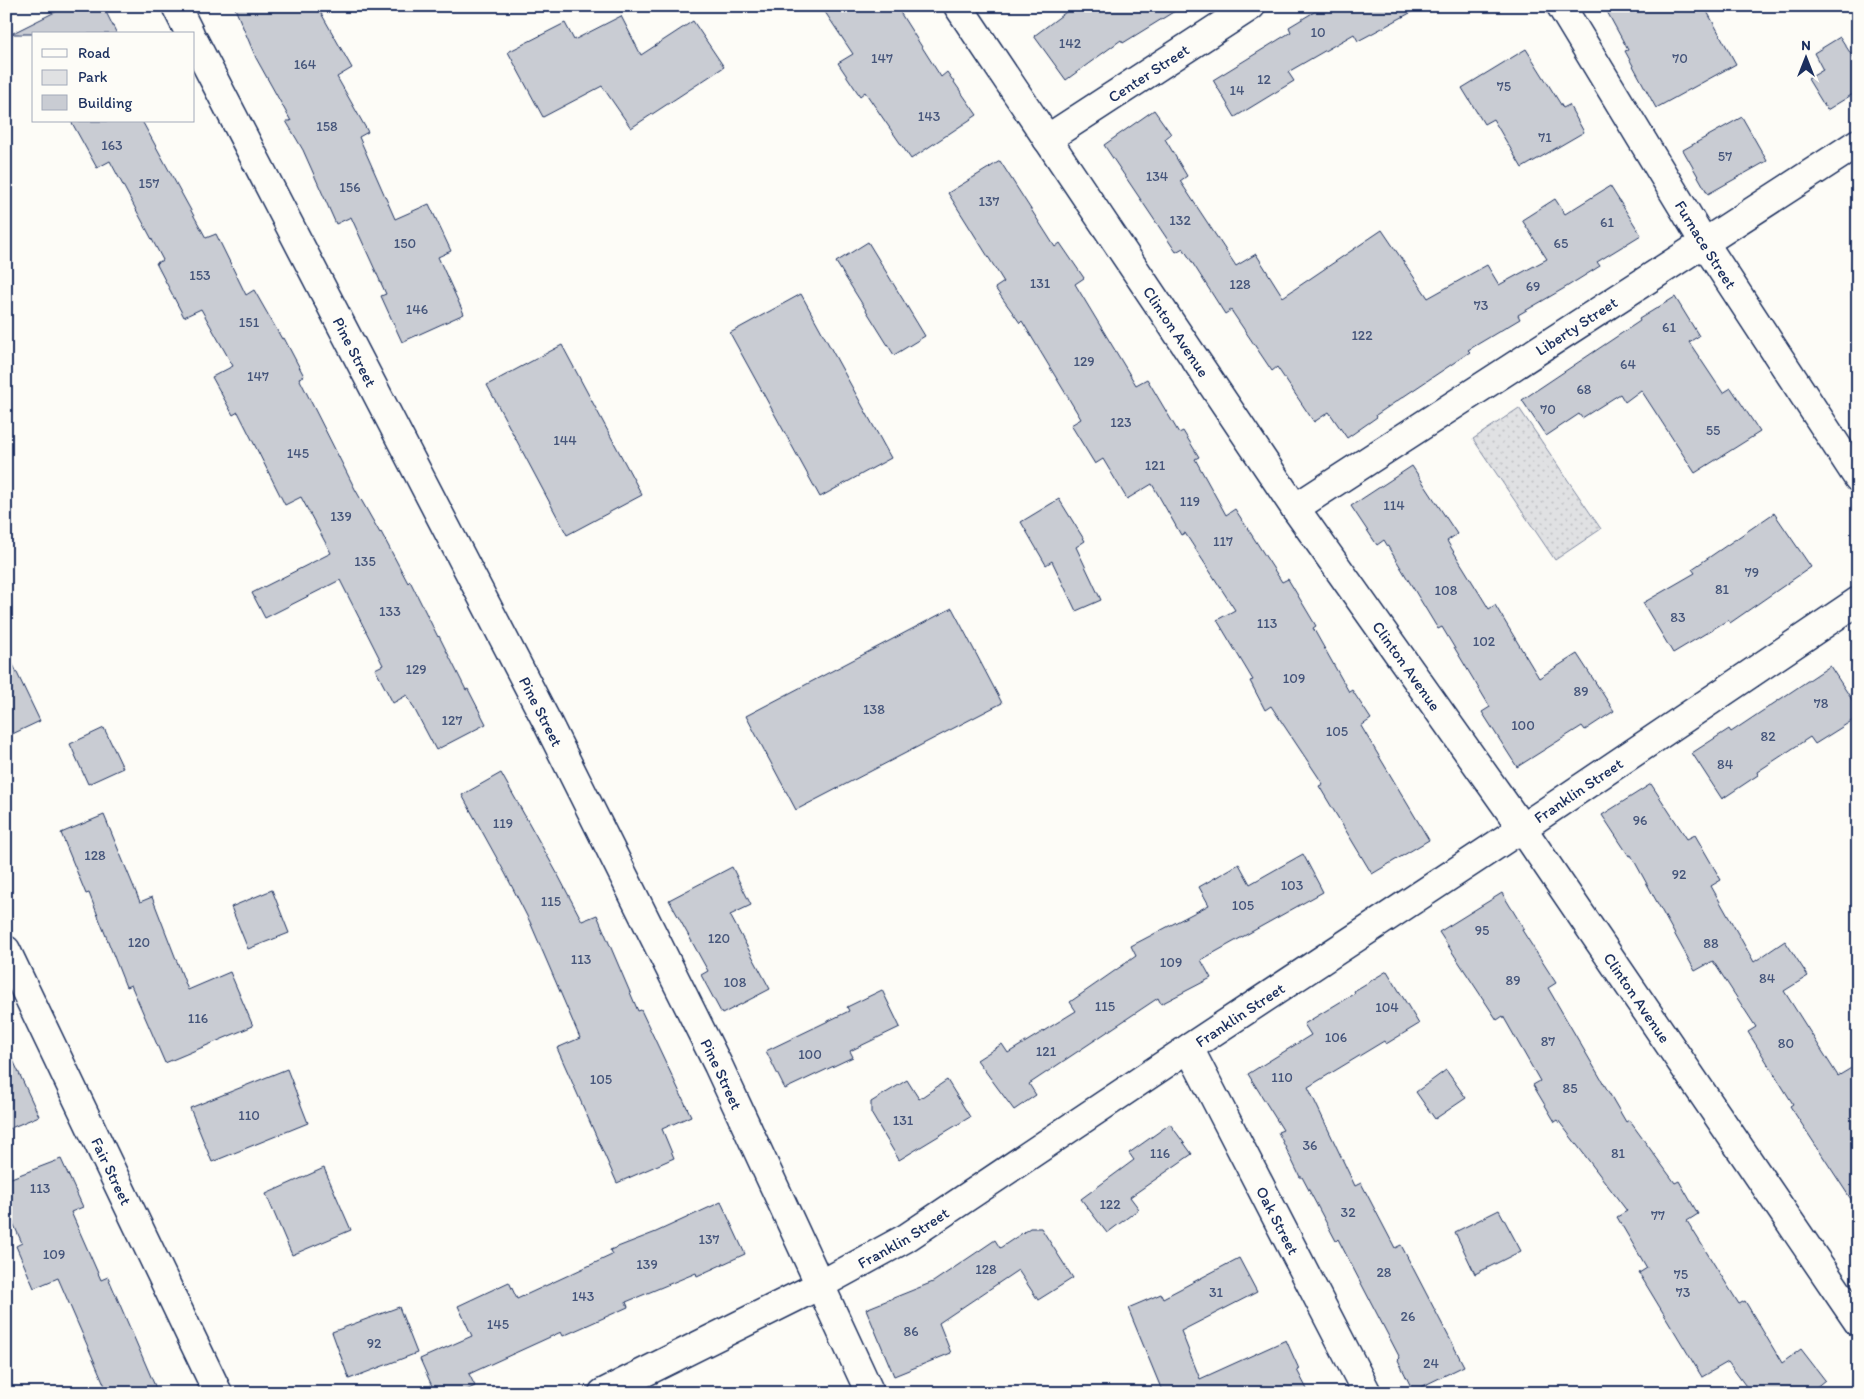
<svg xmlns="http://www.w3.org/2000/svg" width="1864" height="1399" viewBox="0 0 1864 1399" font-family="Itim,sans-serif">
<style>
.green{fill:url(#green-dots);stroke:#7e88a0}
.building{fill:#c9ccd3;stroke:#1b2f5e}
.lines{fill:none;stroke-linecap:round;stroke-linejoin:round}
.minor-casing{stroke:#1b2f5e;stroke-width:31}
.minor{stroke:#fdfcf7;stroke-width:28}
.labels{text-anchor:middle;stroke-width:5;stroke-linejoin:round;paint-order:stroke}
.number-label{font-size:14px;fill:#46567b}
.street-label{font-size:16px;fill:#1b2f5e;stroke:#fdfcf7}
</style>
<defs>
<pattern id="green-dots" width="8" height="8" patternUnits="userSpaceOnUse" patternTransform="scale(1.25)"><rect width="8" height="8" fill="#e0e1e3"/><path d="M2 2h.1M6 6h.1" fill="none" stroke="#c0c1c5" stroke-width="1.8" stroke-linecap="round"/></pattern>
</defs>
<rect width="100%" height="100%" fill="#fdfcf7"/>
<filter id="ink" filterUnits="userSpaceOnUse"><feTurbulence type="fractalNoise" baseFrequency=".02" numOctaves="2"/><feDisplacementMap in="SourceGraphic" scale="10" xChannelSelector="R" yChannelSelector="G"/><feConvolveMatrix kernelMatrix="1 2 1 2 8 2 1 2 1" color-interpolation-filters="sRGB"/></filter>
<g filter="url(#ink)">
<path class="green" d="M 1519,408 L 1601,529 L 1555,560 L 1473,439 Z"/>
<path class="building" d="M 67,6 L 103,6 L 117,34 L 11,34 Z
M 234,6 L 317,6 L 352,68 L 337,77 L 368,132 L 359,137 L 395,219 L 429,204 L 451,251 L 438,257 L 464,314 L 402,342 L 381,296 L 386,294 L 351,217 L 336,224 L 303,150 L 286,121 L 291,121 L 256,58 Z
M 821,6 L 896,6 L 941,77 L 947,72 L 977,115 L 911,159 L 865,92 L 860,96 L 838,63 L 853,54 Z
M 1074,6 L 1183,6 L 1123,43 L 1121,40 L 1066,80 L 1034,36 Z
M 1324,6 L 1423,6 L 1358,41 L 1354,34 L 1288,72 L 1294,81 L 1235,117 L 1213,80 L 1291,32 L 1289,27 Z
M 1604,6 L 1704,6 L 1736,64 L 1656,108 L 1625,51 L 1628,50 Z
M 621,16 L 641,55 L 693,21 L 724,67 L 631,128 L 602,86 L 543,117 L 508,52 L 565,23 L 574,40 Z
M 1840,37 L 1858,65 L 1858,91 L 1827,110 L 1808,79 L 1823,70 L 1814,53 Z
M 1526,49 L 1563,108 L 1569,105 L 1584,132 L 1522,168 L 1493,119 L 1484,124 L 1462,88 Z
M 1154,110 L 1171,134 L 1165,139 L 1187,176 L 1180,181 L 1236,266 L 1256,254 L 1283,297 L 1382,230 L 1428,298 L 1487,265 L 1499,285 L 1547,259 L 1522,220 L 1555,199 L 1565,214 L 1610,186 L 1641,235 L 1597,262 L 1600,266 L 1563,289 L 1518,315 L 1520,319 L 1468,350 L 1470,352 L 1376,415 L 1377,417 L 1347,438 L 1329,412 L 1314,422 L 1277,367 L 1272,371 L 1231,310 L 1225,314 L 1183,248 L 1176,252 L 1104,145 Z
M 1742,117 L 1767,161 L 1708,194 L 1683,150 Z
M 71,121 L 142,121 L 206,238 L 216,234 L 246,295 L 254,290 L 282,339 L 284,338 L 304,376 L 299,378 L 355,489 L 380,533 L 381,532 L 408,583 L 410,581 L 438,637 L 439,636 L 466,690 L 468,689 L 486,724 L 436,750 L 407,695 L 393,703 L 375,669 L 383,665 L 340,580 L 265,618 L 252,593 L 331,553 L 301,497 L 285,505 L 238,412 L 233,415 L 212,377 L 233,366 L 201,309 L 184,317 L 156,263 L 163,260 L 110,161 L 97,168 Z
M 1000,161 L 1055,247 L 1060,243 L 1084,278 L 1075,284 L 1136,385 L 1147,379 L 1179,433 L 1183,431 L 1199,457 L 1195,459 L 1226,515 L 1235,509 L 1282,582 L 1288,579 L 1316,626 L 1313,628 L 1349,692 L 1352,690 L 1371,719 L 1361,726 L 1429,840 L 1372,874 L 1319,786 L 1323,784 L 1271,706 L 1265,710 L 1250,681 L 1253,680 L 1217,620 L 1235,610 L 1185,533 L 1181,535 L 1152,484 L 1127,499 L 1103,459 L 1095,464 L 1071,425 L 1081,419 L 1022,321 L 1020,323 L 995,288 L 1004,282 L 948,193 Z
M 868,242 L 925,336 L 894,355 L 836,262 Z
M 801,294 L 891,458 L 820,497 L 730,333 Z
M 1675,297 L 1699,336 L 1689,342 L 1723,393 L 1731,388 L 1760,432 L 1695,473 L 1641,390 L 1625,402 L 1620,394 L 1582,418 L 1579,414 L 1546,436 L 1522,400 L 1640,321 L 1639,319 Z
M 562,345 L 642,495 L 567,535 L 487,385 Z
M 1412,466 L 1457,534 L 1447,541 L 1489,609 L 1495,605 L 1539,678 L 1577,654 L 1614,711 L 1585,730 L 1582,726 L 1517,767 L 1482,712 L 1490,707 L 1442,627 L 1438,629 L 1384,540 L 1377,545 L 1351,506 Z
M 1059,499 L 1085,541 L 1076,547 L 1101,600 L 1076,611 L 1052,561 L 1046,565 L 1021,522 Z
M 1774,513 L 1811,567 L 1730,623 L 1728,620 L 1673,653 L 1643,603 L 1695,573 L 1692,569 Z
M 952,608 L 1002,703 L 796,810 L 746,716 Z
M 6,650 L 40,721 L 6,737 Z
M 1830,666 L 1858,709 L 1858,717 L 1815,744 L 1810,737 L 1757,772 L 1758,775 L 1722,799 L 1692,753 L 1729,729 L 1731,732 Z
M 104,728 L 123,768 L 88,784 L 70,744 Z
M 501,773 L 558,875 L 582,921 L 597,915 L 638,1011 L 641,1010 L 691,1116 L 662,1129 L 674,1158 L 617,1183 L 557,1048 L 580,1038 L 530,922 L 505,873 L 462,795 Z
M 1651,784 L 1687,839 L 1695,835 L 1721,880 L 1711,886 L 1754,962 L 1785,941 L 1808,976 L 1784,991 L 1838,1076 L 1858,1064 L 1858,1210 L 1790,1106 L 1793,1104 L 1748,1032 L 1756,1027 L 1713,961 L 1695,971 L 1631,855 L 1629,856 L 1602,815 Z
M 104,815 L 140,902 L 152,897 L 188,990 L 230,972 L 253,1026 L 165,1063 L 131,985 L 126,987 L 89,893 L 86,894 L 61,833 Z
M 1303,854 L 1323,892 L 1201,960 L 1211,978 L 1161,1004 L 1158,998 L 1029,1084 L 1036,1095 L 1014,1110 L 977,1060 L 1002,1044 L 1008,1053 L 1076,1011 L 1070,1002 L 1136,956 L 1131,946 L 1209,905 L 1199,887 L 1239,864 L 1250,884 Z
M 732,867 L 751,905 L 730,915 L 770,989 L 722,1014 L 701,975 L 708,971 L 669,900 Z
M 272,890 L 289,933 L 248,949 L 231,907 Z
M 1502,893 L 1524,929 L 1522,930 L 1556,983 L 1548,988 L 1626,1122 L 1629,1120 L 1675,1183 L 1679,1181 L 1698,1214 L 1687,1221 L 1739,1304 L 1745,1301 L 1782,1363 L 1801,1349 L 1825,1380 L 1809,1393 L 1743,1393 L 1748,1389 L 1728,1362 L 1702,1377 L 1639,1273 L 1647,1268 L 1617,1217 L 1627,1211 L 1558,1120 L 1555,1122 L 1533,1085 L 1540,1081 L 1503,1016 L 1497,1020 L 1439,932 Z
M 1387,971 L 1419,1024 L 1386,1044 L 1384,1041 L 1308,1087 L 1355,1186 L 1361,1183 L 1395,1248 L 1401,1245 L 1464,1366 L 1413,1391 L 1398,1360 L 1400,1358 L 1338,1239 L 1336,1241 L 1302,1177 L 1300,1177 L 1278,1132 L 1283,1130 L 1248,1074 L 1311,1035 L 1304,1024 L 1355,993 L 1354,991 Z
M 882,990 L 900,1027 L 850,1051 L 853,1057 L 785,1089 L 766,1051 L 849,1011 L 847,1007 Z
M 6,1045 L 39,1116 L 6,1130 Z
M 287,1069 L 308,1123 L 212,1162 L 190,1108 Z
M 1446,1070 L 1466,1098 L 1435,1119 L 1416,1092 Z
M 907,1080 L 919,1099 L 947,1080 L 970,1117 L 899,1160 L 871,1113 L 871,1102 Z
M 1170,1124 L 1192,1154 L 1130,1197 L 1139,1209 L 1107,1233 L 1081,1199 L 1134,1160 L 1129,1153 Z
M 61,1159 L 83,1207 L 71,1212 L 101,1280 L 108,1277 L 158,1393 L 108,1393 L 58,1278 L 34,1288 L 16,1246 L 22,1243 L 6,1207 L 6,1180 Z
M 324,1168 L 351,1230 L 292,1255 L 266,1194 Z
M 721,1202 L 745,1254 L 697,1276 L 696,1273 L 626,1302 L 628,1307 L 563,1336 L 561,1332 L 469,1374 L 475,1386 L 460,1393 L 435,1393 L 420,1359 L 472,1336 L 458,1306 L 509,1282 L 517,1299 L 612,1255 L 610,1250 L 656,1232 Z
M 1499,1210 L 1521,1251 L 1475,1274 L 1455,1232 Z
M 1030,1228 L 1041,1228 L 1073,1278 L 1038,1300 L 1018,1270 L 939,1323 L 951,1353 L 894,1376 L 866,1309 L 933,1282 L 995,1240 L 1000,1248 Z
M 1239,1258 L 1257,1292 L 1181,1331 L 1200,1379 L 1286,1340 L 1299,1369 L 1297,1370 L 1309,1393 L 1163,1393 L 1128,1308 L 1161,1294 L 1163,1298 Z
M 399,1307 L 417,1353 L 349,1379 L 332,1332 Z"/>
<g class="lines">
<g class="minor-casing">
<g id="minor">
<path d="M 176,6 L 190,34"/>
<path id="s1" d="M 958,6 L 1295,508 L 1522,828 L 1858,1322"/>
<path id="s2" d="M 1561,6 L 1705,244 L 1858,478"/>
<path id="s3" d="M 194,41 L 548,724 L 718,1065 L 870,1393"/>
<path id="s4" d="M 1047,139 L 1251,6"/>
<path id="s5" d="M 1295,508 L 1858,143"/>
<path id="s6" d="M 6,950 L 218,1393"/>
<path id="s7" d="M 1189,1048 L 1367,1393"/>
<path id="s8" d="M 603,1393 L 820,1285 L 906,1238 L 1189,1048 L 1522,828 L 1858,601"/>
</g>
</g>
<use href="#minor" class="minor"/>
</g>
</g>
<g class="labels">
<g class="number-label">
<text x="1318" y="37">10</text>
<text x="1070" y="48">142</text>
<text x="882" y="63">147</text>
<text x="1680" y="63">70</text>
<text x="305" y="69">164</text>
<text x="1264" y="84">12</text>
<text x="1504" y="91">75</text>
<text x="1237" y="95">14</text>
<text x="929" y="121">143</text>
<text x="327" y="131">158</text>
<text x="1545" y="142">71</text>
<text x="112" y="150">163</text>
<text x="1725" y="161">57</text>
<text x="1157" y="181">134</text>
<text x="149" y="188">157</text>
<text x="350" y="192">156</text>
<text x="989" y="206">137</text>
<text x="1180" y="225">132</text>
<text x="1607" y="227">61</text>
<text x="405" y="248">150</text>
<text x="1561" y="248">65</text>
<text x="200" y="280">153</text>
<text x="1040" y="288">131</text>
<text x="1240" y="289">128</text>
<text x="1533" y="291">69</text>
<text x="1481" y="310">73</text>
<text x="417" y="314">146</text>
<text x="249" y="327">151</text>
<text x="1669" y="332">61</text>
<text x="1362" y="340">122</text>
<text x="1084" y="366">129</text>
<text x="1628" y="369">64</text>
<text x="258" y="381">147</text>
<text x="1584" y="394">68</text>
<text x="1548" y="414">70</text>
<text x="1121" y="427">123</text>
<text x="1713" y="435">55</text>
<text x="565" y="445">144</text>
<text x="298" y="458">145</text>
<text x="1155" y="470">121</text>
<text x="1190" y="506">119</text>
<text x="1394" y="510">114</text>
<text x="341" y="521">139</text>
<text x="1223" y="546">117</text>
<text x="365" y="566">135</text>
<text x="1752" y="577">79</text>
<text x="1722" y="594">81</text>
<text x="1446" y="595">108</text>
<text x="390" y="616">133</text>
<text x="1678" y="622">83</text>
<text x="1267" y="628">113</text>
<text x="1484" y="646">102</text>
<text x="416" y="674">129</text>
<text x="1294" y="683">109</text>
<text x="1581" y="696">89</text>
<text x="1821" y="708">78</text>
<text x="874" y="714">138</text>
<text x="452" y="725">127</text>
<text x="1523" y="730">100</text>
<text x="1337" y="736">105</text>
<text x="1768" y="741">82</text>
<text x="1725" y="769">84</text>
<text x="1640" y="825">96</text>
<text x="503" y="828">119</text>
<text x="95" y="860">128</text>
<text x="1679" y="879">92</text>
<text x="1292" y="890">103</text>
<text x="551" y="906">115</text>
<text x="1243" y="910">105</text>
<text x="1482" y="935">95</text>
<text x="719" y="943">120</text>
<text x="139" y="947">120</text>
<text x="1711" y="948">88</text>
<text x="581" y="964">113</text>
<text x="1171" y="967">109</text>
<text x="1767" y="983">84</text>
<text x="1513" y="985">89</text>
<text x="735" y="987">108</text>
<text x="1105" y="1011">115</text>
<text x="1387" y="1012">104</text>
<text x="198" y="1023">116</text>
<text x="1336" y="1042">106</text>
<text x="1548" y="1046">87</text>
<text x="1786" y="1048">80</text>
<text x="1046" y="1056">121</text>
<text x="810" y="1059">100</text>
<text x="1282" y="1082">110</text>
<text x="601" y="1084">105</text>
<text x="1570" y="1093">85</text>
<text x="249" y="1120">110</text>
<text x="903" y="1125">131</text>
<text x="1310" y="1150">36</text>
<text x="1160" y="1158">116</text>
<text x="1618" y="1158">81</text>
<text x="40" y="1193">113</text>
<text x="1110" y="1209">122</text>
<text x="1348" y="1217">32</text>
<text x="1658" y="1220">77</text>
<text x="709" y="1244">137</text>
<text x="54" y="1259">109</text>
<text x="647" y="1269">139</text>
<text x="986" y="1274">128</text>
<text x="1384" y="1277">28</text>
<text x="1681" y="1279">75</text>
<text x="1216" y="1297">31</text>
<text x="1683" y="1297">73</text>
<text x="583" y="1301">143</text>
<text x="1408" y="1321">26</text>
<text x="498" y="1329">145</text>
<text x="911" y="1336">86</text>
<text x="374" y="1348">92</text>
<text x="1431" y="1368">24</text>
</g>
<g class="street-label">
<text dy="6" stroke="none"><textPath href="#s4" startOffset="121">Center Street</textPath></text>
<text dy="6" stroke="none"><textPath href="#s2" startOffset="279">Furnace Street</textPath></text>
<text dy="6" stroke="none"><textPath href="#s5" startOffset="335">Liberty Street</textPath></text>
<text dy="6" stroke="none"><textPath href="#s1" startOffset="392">Clinton Avenue</textPath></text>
<text dy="6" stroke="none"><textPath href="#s3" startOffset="350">Pine Street</textPath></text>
<text dy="6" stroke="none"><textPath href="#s1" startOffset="798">Clinton Avenue</textPath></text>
<text dy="6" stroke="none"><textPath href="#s3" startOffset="755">Pine Street</textPath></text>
<text dy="6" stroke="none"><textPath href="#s8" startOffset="1148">Franklin Street</textPath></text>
<text dy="6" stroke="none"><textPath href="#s1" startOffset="1202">Clinton Avenue</textPath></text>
<text dy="6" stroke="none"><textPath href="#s8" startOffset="742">Franklin Street</textPath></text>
<text dy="6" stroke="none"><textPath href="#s3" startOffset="1160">Pine Street</textPath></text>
<text dy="6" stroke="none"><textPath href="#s6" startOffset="245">Fair Street</textPath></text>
<text dy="6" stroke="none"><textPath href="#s7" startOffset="194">Oak Street</textPath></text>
<text dy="6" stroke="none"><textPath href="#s8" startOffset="338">Franklin Street</textPath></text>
</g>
</g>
<rect width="1864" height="1399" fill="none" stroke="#fdfcf7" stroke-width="25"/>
<rect x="12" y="12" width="1839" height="1374" fill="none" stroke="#1b2f5e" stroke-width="2" filter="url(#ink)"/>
<rect x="32" y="32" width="162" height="90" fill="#fdfcf7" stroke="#a3aaba"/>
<rect x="42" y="49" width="25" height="8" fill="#fdfcf7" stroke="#a3aaba"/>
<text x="78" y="58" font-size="15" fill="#1b2f5e">Road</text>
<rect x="42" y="70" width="25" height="15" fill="#e0e1e3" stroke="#a3aaba"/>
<text x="78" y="82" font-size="15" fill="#1b2f5e">Park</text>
<rect x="42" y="95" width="25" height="15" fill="#c9ccd3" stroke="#a3aaba"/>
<text x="78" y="108" font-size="15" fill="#1b2f5e">Building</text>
<g transform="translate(1806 58)" stroke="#fdfcf7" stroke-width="4" paint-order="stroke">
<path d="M0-4L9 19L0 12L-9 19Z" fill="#1b2f5e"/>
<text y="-8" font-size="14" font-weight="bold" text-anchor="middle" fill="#1b2f5e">N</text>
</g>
</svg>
